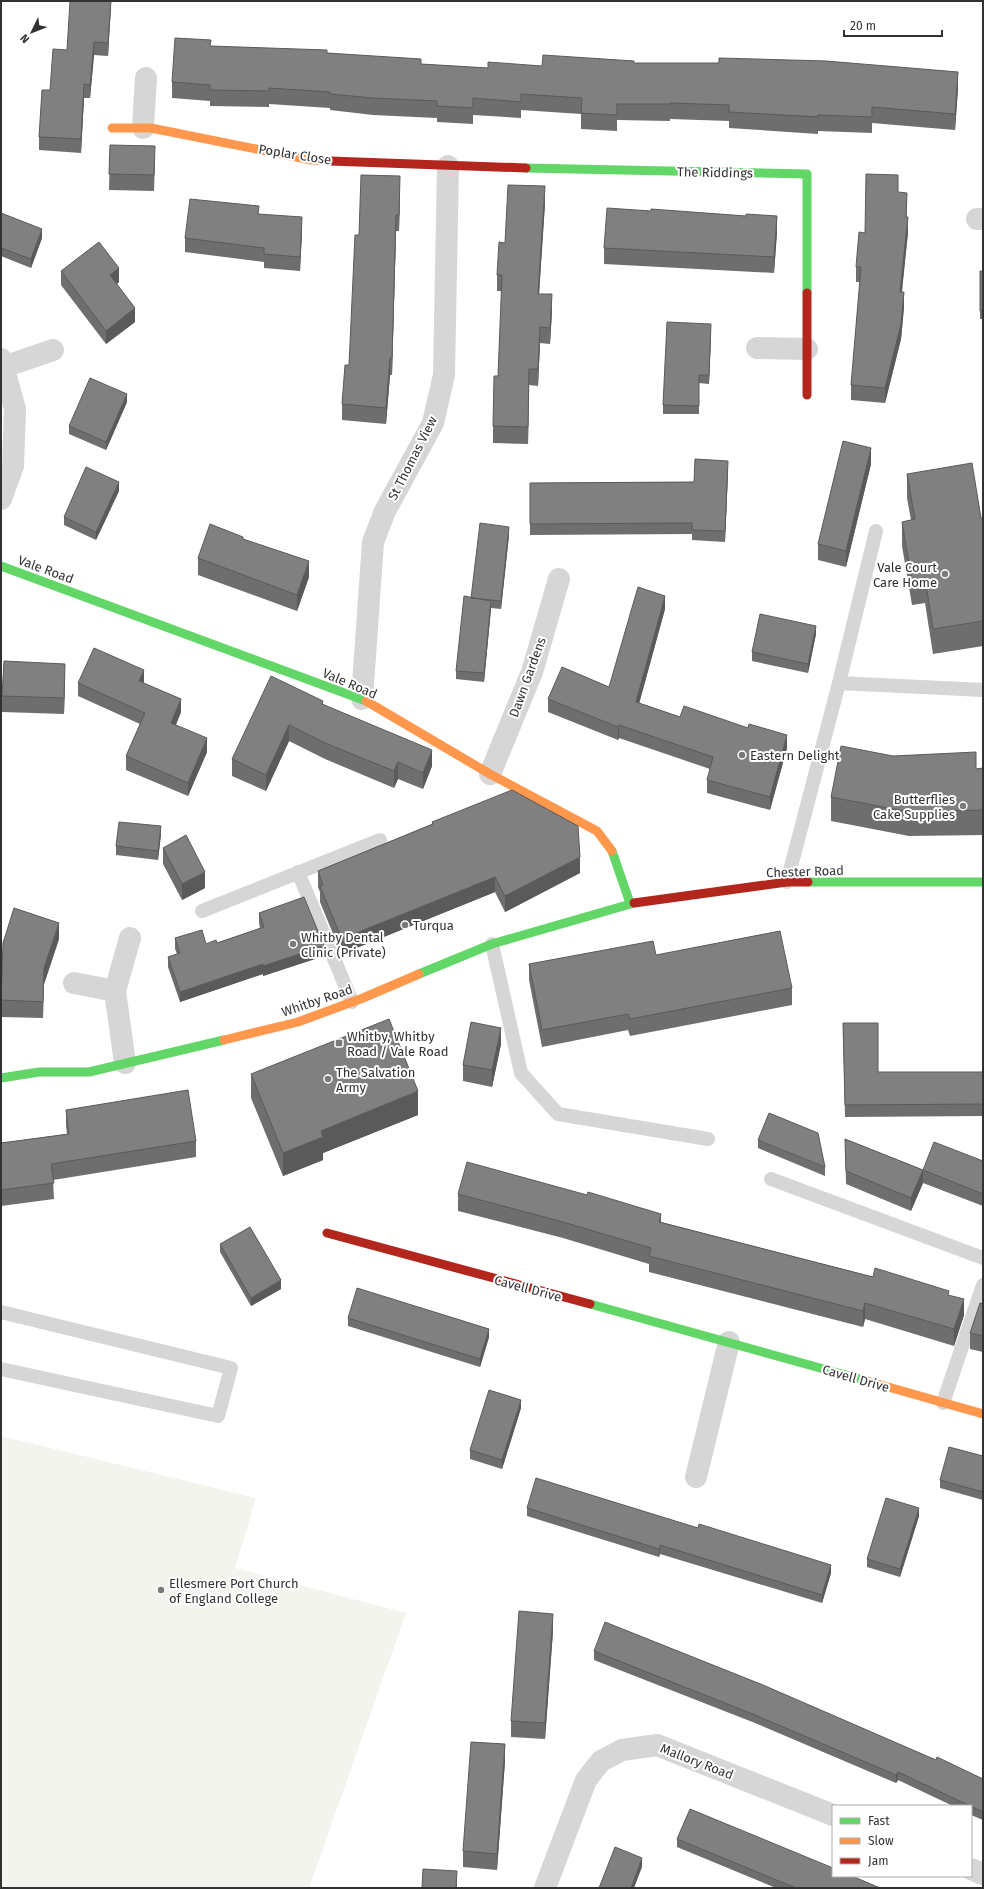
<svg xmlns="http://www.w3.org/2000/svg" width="984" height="1889" viewBox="0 0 984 1889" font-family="'Fira Sans',sans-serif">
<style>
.green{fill:#f2f4ed}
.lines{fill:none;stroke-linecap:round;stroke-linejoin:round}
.lane{stroke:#d6d6d6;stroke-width:14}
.street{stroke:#d6d6d6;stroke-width:22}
.fast{stroke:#63d668;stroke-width:9}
.slow{stroke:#ff974d;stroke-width:9}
.jam{stroke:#b3261e;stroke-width:9}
.wall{fill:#6e6e6e}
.shaded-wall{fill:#5a5a5a}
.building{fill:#808080;stroke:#5a5a5a}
.poi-dot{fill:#7a7a7a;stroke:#fff;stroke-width:1.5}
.labels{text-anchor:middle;stroke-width:4;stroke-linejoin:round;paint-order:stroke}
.street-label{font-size:13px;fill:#323232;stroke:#fff}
.poi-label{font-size:13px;fill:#323232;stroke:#fff;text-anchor:start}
</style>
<rect width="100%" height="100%" fill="#fff"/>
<path class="green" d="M 1,1436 L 256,1498 L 235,1568 L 406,1613 L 309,1888 L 1,1888 Z"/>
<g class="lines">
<path class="lane" d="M 839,683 L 983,690
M 298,872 L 352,1002
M 787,882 L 839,683 L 876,531
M 202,911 L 380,840
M 492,944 L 521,1073 L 558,1114 L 708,1139
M 771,1179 L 983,1258
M 1,1312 L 231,1368 L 218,1416 L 1,1369
M 943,1403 L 983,1285"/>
<path class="street" d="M 143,128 L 146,78
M 977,219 L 983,219
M 757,348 L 807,349
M 1,359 L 15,409 L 13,466 L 1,499
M 3,367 L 53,350
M 362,699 L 373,542 L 385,511 L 433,423 L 444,375 L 448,166
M 490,774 L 532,672 L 559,579
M 74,983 L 115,991
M 125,1063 L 115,991 L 130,938
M 696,1477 L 729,1342
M 971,1869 L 983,1874
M 545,1888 L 586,1780 L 601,1761 L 622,1750 L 657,1745 L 833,1815"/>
<path class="fast" d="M 526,168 L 807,174 L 807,293
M 1,566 L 366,701
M 612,851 L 630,903
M 808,882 L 983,882
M 419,974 L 492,944 L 634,903
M 1,1078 L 39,1072 L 89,1072 L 224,1040
M 590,1304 L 867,1381"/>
<path class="slow" d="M 112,128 L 151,128 L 311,160 L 330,161
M 366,701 L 490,774 L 597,831 L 612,851
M 224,1040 L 298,1022 L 363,998 L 419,974
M 867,1381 L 983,1414"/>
<path class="jam" d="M 330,161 L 526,168
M 807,293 L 807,395
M 634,903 L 787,882 L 808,882
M 327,1233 L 590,1304"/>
</g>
<path class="wall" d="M 111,1 L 108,56 L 94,55 L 90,98 L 84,98 L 81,153 L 39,150 L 39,137 L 50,90 L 67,50 Z
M 211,46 L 327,53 L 421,64 L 488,68 L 634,63 L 958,88 L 955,130 L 872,123 L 872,133 L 818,131 L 818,134 L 729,128 L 729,121 L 670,119 L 670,121 L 617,120 L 617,131 L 581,129 L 581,114 L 521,110 L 521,118 L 473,115 L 473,124 L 437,122 L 437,118 L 373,115 L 330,110 L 330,108 L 269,104 L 269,107 L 210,106 L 210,101 L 172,98 L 172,82 Z
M 110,145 L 155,162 L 154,191 L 109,190 Z
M 898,192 L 907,217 L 908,232 L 902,292 L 904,307 L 901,339 L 885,403 L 851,400 L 851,385 L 860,282 L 856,282 L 856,267 L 865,233 Z
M 400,193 L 399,231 L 396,231 L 392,375 L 390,375 L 386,424 L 342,420 L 342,404 L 349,365 L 359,235 Z
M 545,203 L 539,294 L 552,311 L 550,344 L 540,343 L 538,386 L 529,385 L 528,444 L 493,443 L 493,426 L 498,376 L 502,291 L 497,291 L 497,275 L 505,243 Z
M 1,213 L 42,238 L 31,268 L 1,256 Z
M 259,214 L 302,231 L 300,271 L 264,268 L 264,262 L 185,252 L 185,238 Z
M 777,232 L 774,273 L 604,264 L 604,248 Z
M 61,271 L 119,282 L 117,284 L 135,322 L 106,344 L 61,285 Z
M 980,271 L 983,271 L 983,319 L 980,319 Z
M 711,333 L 709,384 L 699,383 L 699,414 L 663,414 L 663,405 Z
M 127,402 L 106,450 L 69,434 L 69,426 Z
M 871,464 L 846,567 L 818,560 L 818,544 Z
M 728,471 L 725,542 L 692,540 L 692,534 L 530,535 L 530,483 L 694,482 Z
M 907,474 L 981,518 L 983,518 L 983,646 L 933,654 L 925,603 L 912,605 L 902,546 L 902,522 L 911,520 L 907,498 Z
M 119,491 L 96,540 L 64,525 L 64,517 Z
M 509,535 L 501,609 L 491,608 L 484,682 L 456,679 L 456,671 L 471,598 Z
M 243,540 L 309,577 L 297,611 L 198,575 L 198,558 Z
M 665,609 L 639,703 L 680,717 L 787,748 L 770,810 L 707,793 L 707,780 L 710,769 L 619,738 L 618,740 L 548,712 L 548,699 L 609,687 Z
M 816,634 L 808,673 L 752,661 L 752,652 Z
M 65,680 L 64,714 L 2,712 L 2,696 Z
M 78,683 L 144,683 L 181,712 L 176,725 L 207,752 L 188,796 L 126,770 L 126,756 L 140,724 L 78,696 Z
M 323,704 L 432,766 L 423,789 L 398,779 L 394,788 L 325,759 L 289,741 L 266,791 L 232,776 L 232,759 Z
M 893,756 L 976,769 L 983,768 L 983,835 L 909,836 L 831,821 L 831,797 Z
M 432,822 L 580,873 L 505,912 L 495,892 L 344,953 L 343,950 L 340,951 L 320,902 L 320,892 L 318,887 L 318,871 L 432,824 Z
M 161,834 L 158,860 L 116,855 L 116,846 Z
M 163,848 L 205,888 L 182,900 L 163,864 Z
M 259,913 L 324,956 L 263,976 L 263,974 L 180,1002 L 168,967 L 168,957 L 177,954 L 175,949 L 175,938 L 206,944 L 217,943 L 260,928 L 259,923 Z
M 59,939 L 44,984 L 43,1018 L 1,1017 L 1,997 Z
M 656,955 L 792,988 L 792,1005 L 630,1036 L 628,1030 L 542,1047 L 529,980 L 529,964 Z
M 843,1023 L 878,1072 L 983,1072 L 983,1116 L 845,1117 Z
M 501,1044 L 492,1087 L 463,1081 L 463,1065 Z
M 251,1074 L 418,1115 L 323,1153 L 323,1160 L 283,1176 L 251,1098 Z
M 66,1110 L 196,1141 L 196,1157 L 53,1180 L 54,1199 L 1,1206 L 1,1143 L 67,1134 L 66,1126 Z
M 845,1139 L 923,1170 L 983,1161 L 983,1206 L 923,1183 L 911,1211 L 846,1184 Z
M 758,1140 L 825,1167 L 825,1176 L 758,1148 Z
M 458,1194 L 661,1222 L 873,1277 L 949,1296 L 964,1315 L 954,1346 L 865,1319 L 863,1327 L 649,1272 L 649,1264 L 563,1238 L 458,1211 Z
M 220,1244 L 281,1289 L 251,1306 L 220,1252 Z
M 983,1304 L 983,1352 L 970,1349 L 970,1333 Z
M 348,1318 L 489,1337 L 480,1367 L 348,1326 Z
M 521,1408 L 502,1469 L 470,1459 L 470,1450 Z
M 983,1456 L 983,1500 L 940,1488 L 940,1480 Z
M 527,1508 L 831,1573 L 822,1603 L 660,1554 L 659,1557 L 527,1516 Z
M 919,1516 L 900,1577 L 867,1567 L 867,1559 Z
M 553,1631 L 545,1739 L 511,1737 L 511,1721 Z
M 594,1651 L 936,1760 L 983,1779 L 983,1820 L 971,1815 L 971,1806 L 953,1806 L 898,1780 L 896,1783 L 755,1723 L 594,1660 Z
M 505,1761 L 497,1870 L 463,1867 L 463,1851 Z
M 677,1839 L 880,1888 L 776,1888 L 677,1847 Z"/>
<path class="shaded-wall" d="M 111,1 L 111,6 L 108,56 L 108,43 Z
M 94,42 L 94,55 L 90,98 L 90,85 Z
M 958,72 L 958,88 L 955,130 L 955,114 Z
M 84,84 L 84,98 L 81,153 L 81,139 Z
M 400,176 L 400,193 L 399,231 L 399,215 Z
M 545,186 L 545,203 L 538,310 L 538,294 Z
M 907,193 L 906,231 L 908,217 L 908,232 L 900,307 L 900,292 Z
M 396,215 L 396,231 L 392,375 L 392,358 Z
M 777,216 L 777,232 L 774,273 L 774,257 Z
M 302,217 L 302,231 L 300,271 L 300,257 Z
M 42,229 L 42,238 L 31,268 L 31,259 Z
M 119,268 L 119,282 L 110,288 L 110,275 Z
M 904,292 L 904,307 L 901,339 L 885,403 L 885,388 Z
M 552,294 L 552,311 L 550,344 L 550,328 Z
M 135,308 L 135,322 L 106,344 L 106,331 Z
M 711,324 L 711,333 L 709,384 L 709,375 Z
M 540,327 L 540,343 L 538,386 L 538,369 Z
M 390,358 L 390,375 L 386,424 L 386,408 Z
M 529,369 L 529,385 L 528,444 L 528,427 Z
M 127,394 L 127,402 L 106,450 L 106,442 Z
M 871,448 L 871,464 L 846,567 L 846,551 Z
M 728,461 L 728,471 L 725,542 L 725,531 Z
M 119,482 L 119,491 L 96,540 L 96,532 Z
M 509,527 L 509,535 L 501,609 L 501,601 Z
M 309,561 L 309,577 L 297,611 L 297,595 Z
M 665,596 L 665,609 L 636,715 L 636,702 Z
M 491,601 L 491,609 L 484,682 L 484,673 Z
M 816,626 L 816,634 L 808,673 L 808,664 Z
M 65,664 L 65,680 L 64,714 L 64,698 Z
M 144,670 L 144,683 L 139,681 Z
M 181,699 L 181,712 L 171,736 L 171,723 Z
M 289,725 L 289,741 L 266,791 L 266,775 Z
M 619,725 L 619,738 L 618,740 L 618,727 Z
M 787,735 L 787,748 L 770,810 L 770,797 Z
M 207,738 L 207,752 L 188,796 L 188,783 Z
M 432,750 L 432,766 L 423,789 L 423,773 Z
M 398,762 L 398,779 L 394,788 L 394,771 Z
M 161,826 L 161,834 L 158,860 L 158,851 Z
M 580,857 L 580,873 L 505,912 L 505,896 Z
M 205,872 L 205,888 L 182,900 L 182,884 Z
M 495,877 L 495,892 L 344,953 L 344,938 Z
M 59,923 L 59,939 L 44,984 L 43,1018 L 44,968 Z
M 343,934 L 343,950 L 340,951 L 340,935 Z
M 324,946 L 324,956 L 263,976 L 263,966 Z
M 263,964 L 263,974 L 180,1002 L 180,992 Z
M 501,1028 L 501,1044 L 492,1087 L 492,1070 Z
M 418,1091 L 418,1115 L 323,1153 L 323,1160 L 283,1176 L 283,1153 L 321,1131 Z
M 923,1170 L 923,1183 L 911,1211 L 911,1198 Z
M 661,1214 L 661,1230 L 659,1222 Z
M 281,1280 L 281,1289 L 251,1306 L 251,1298 Z
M 964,1299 L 964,1315 L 954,1346 L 954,1329 Z
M 865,1303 L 865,1319 L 863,1327 L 863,1311 Z
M 489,1329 L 489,1337 L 480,1367 L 480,1359 Z
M 521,1400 L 521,1408 L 502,1469 L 502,1460 Z
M 919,1508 L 919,1516 L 900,1577 L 900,1569 Z
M 660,1545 L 660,1554 L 659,1557 L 659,1549 Z
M 831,1565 L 831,1573 L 822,1603 L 822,1595 Z
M 553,1614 L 553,1631 L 545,1739 L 545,1723 Z
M 505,1744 L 505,1761 L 497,1870 L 497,1854 Z
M 898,1772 L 898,1780 L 896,1783 L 896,1775 Z
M 642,1858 L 642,1867 L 634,1888 L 631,1888 Z
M 457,1871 L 457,1888 L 456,1888 Z"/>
<path class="building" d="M 70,1 L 111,1 L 108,43 L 94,42 L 90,85 L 84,84 L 81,139 L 39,137 L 42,90 L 50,90 L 53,49 L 67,50 Z
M 175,38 L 211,40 L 210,46 L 327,50 L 327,53 L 421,59 L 421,64 L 488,68 L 488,62 L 542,66 L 543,55 L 634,61 L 634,63 L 719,63 L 719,58 L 826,61 L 958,72 L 955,114 L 872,107 L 872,117 L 818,115 L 818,117 L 729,112 L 729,105 L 670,103 L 670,104 L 617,104 L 617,115 L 581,113 L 582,98 L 521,94 L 521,102 L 473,98 L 473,108 L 437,106 L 437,101 L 373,98 L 330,94 L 330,92 L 269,88 L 269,91 L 210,90 L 210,85 L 172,82 Z
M 110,145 L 155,146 L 154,175 L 109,174 Z
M 866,174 L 898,175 L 898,192 L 907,193 L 906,217 L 908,217 L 900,292 L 904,292 L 901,324 L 885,388 L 851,385 L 861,267 L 856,267 L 859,232 L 865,233 Z
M 361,175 L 400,176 L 399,215 L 396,215 L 392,358 L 390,358 L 386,408 L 342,404 L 345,365 L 349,365 L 355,235 L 359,235 Z
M 508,185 L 545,186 L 538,294 L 552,294 L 550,328 L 540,327 L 538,369 L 529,369 L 528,427 L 493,426 L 494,376 L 498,376 L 502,275 L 497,275 L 499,242 L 505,243 Z
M 190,199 L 259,206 L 258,214 L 302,217 L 300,257 L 264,254 L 264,248 L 185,238 Z
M 607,208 L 651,211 L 651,209 L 746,216 L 746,214 L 777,216 L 774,257 L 604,248 Z
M 1,213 L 42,229 L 31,259 L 1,248 Z
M 99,242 L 119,268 L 110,275 L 135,308 L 106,331 L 61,271 Z
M 980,271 L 983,271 L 983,311 L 980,311 Z
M 667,322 L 711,324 L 709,375 L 699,375 L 699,406 L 663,405 Z
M 90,378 L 127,394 L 106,442 L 69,426 Z
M 843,441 L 871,448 L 846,551 L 818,544 Z
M 695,459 L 728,461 L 725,531 L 692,530 L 692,523 L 530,524 L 530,483 L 694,482 Z
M 972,463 L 981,518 L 983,518 L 983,621 L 933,629 L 925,578 L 912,581 L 902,522 L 915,519 L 907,474 Z
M 86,467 L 119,482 L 96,532 L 64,517 Z
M 480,523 L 509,527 L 501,601 L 471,598 Z
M 210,524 L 243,537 L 243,539 L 309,561 L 297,595 L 198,558 Z
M 638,587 L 665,596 L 636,702 L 680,717 L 684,706 L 748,728 L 749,724 L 787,735 L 770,797 L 707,780 L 713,757 L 619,725 L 618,727 L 548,699 L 562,667 L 609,687 Z
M 464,596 L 491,601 L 484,673 L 456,671 Z
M 760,614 L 816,626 L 808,664 L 752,652 Z
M 94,648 L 144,670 L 139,681 L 181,699 L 171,723 L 207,738 L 188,783 L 126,756 L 145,713 L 78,683 Z
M 4,661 L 65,664 L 64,698 L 2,696 Z
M 271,676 L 323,701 L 322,704 L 432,750 L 423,773 L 398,762 L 394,771 L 325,743 L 289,725 L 266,775 L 232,759 Z
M 841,746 L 893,756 L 976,752 L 976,769 L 983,768 L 983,810 L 909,812 L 831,797 Z
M 512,790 L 578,826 L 580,857 L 505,896 L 495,877 L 344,938 L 343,934 L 340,935 L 320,886 L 323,885 L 318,871 L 433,824 L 432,822 Z
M 119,822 L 161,826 L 158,851 L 116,846 Z
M 186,835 L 205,872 L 182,884 L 163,848 Z
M 304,897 L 324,946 L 263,966 L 263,964 L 180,992 L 168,957 L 180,953 L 175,938 L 202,930 L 206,944 L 216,940 L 217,943 L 264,927 L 259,913 Z
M 14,908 L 59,923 L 44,968 L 43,1002 L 1,1000 L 3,943 Z
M 780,931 L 792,988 L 630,1019 L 628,1014 L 542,1030 L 529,964 L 653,941 L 656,955 Z
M 389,1019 L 418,1091 L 321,1131 L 323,1137 L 283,1153 L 251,1074 Z
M 471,1022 L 501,1028 L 492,1070 L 463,1065 Z
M 843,1023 L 878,1023 L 878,1072 L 983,1072 L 983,1104 L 845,1105 Z
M 188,1090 L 196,1141 L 51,1164 L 54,1183 L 1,1190 L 1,1143 L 69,1134 L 66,1110 Z
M 769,1113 L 818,1133 L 825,1167 L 758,1140 Z
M 845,1139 L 923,1170 L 934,1142 L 983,1161 L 983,1194 L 923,1170 L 911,1198 L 846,1171 Z
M 467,1162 L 587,1195 L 588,1192 L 661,1214 L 659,1222 L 873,1277 L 875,1268 L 949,1291 L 948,1295 L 964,1299 L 954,1329 L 865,1303 L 863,1311 L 649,1256 L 651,1248 L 563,1222 L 458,1194 Z
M 250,1227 L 281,1280 L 251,1298 L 220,1244 Z
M 357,1288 L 489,1329 L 480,1359 L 348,1318 Z
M 980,1303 L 983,1304 L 983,1336 L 970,1333 Z
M 489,1390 L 521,1400 L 502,1460 L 470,1450 Z
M 949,1447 L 983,1456 L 983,1492 L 940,1480 Z
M 536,1478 L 698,1528 L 699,1524 L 831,1565 L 822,1595 L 660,1545 L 659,1549 L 527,1508 Z
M 886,1498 L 919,1508 L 900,1569 L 867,1559 Z
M 519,1611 L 553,1614 L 545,1723 L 511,1721 Z
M 605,1622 L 763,1685 L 936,1760 L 937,1757 L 983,1779 L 983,1812 L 898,1772 L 896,1775 L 755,1715 L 594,1651 Z
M 471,1742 L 505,1744 L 497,1854 L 463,1851 Z
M 690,1809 L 833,1868 L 833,1876 L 852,1876 L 880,1888 L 796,1888 L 677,1839 Z
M 615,1847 L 642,1858 L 631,1888 L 599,1888 Z
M 423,1869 L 457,1871 L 456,1888 L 422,1888 Z"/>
<g class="poi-dot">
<circle cx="945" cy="574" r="4"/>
<circle cx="742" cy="755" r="4"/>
<circle cx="963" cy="806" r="4"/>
<circle cx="405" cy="925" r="4"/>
<circle cx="293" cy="944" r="4"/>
<rect x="335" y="1039" width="8" height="8" rx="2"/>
<circle cx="328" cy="1079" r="4"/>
<circle cx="161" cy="1590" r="4"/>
</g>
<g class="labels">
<g class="street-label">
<text transform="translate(295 154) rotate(9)" y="5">Poplar Close</text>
<text transform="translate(715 172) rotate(1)" y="5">The Riddings</text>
<text transform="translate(412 458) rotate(-63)" y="5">St Thomas View</text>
<text transform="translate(46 569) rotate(20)" y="5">Vale Road</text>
<text transform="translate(527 677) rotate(-70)" y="5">Dawn Gardens</text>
<text transform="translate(350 683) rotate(23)" y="5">Vale Road</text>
<text transform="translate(805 871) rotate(-2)" y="5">Chester Road</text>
<text transform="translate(317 1000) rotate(-19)" y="5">Whitby Road</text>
<text transform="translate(528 1288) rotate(15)" y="5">Cavell Drive</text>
<text transform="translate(856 1378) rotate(16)" y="5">Cavell Drive</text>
<text transform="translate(697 1761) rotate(21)" y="5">Mallory Road</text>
</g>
<g class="poi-label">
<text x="937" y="572" text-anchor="end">Vale Court<tspan x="937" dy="15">Care Home</tspan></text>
<text x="750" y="760">Eastern Delight</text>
<text x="955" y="804" text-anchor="end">Butterflies<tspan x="955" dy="15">Cake Supplies</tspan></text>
<text x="413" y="930">Turqua</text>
<text x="301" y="942">Whitby Dental<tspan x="301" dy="15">Clinic (Private)</tspan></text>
<text x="347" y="1041">Whitby, Whitby<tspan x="347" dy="15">Road / Vale Road</tspan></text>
<text x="336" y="1077">The Salvation<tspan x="336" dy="15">Army</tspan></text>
<text x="169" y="1588">Ellesmere Port Church<tspan x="169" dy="15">of England College</tspan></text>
</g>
</g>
<rect width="984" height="1889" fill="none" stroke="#323232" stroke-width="4"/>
<rect x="832" y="1805" width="140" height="72" fill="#ffffff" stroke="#adadad"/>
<rect x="840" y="1818" width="20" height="6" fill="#63d668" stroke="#adadad"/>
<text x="868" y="1825" font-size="12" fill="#323232">Fast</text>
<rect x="840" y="1838" width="20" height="6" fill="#ff974d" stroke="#adadad"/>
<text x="868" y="1845" font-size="12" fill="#323232">Slow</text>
<rect x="840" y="1858" width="20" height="6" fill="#b3261e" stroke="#adadad"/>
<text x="868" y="1865" font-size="12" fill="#323232">Jam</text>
<g transform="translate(32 32) rotate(227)" stroke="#ffffff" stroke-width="3" paint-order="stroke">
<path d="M0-3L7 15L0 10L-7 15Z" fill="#323232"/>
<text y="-6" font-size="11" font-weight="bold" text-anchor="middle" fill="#323232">N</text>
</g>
<path d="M844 30v6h98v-6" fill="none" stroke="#323232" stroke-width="2"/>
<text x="850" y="30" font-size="12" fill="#323232" stroke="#ffffff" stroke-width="3" paint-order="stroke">20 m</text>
</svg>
